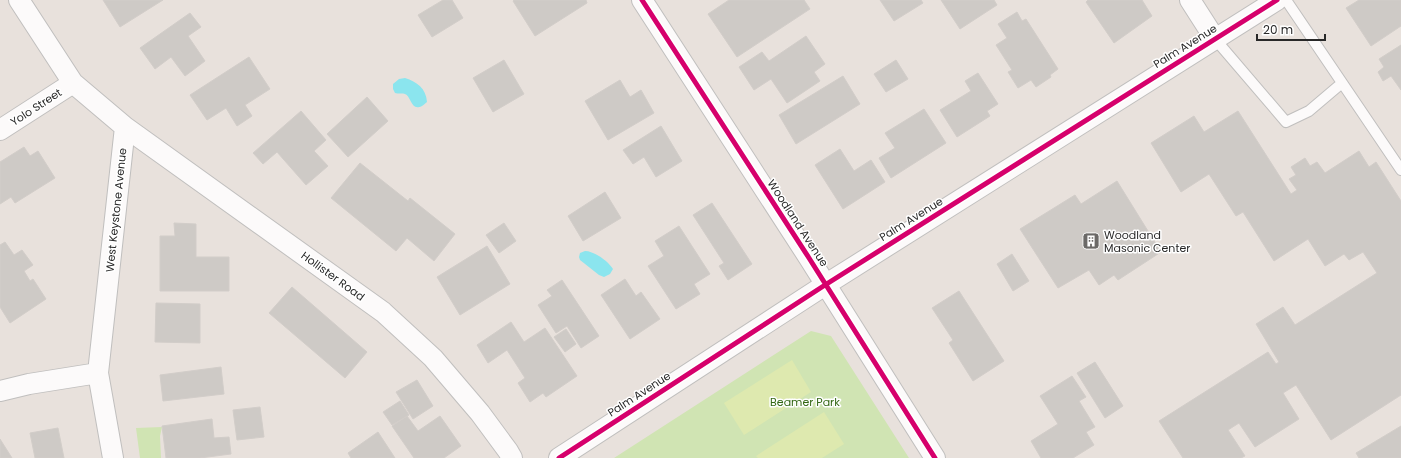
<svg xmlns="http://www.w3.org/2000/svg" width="1401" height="458" viewBox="0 0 1401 458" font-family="Poppins,sans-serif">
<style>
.green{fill:#d0e4b3}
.pitch{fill:#dee9af}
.water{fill:#8be5ee}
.building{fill:#cecac6;stroke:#d2cdc9}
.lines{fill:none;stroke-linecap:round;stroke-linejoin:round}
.service-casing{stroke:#c0bfbe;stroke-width:12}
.minor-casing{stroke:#c0bfbe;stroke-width:22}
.service{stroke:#fcfafa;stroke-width:10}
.minor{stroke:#fcfafa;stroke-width:20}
.cycleway-casing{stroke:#fff;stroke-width:8}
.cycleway{stroke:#d6006c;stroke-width:5}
.labels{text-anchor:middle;stroke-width:3;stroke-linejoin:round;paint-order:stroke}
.street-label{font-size:11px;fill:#282828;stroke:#fff}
.poi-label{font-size:11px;fill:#282828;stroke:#fff;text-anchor:start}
.park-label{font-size:11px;fill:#346815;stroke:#fff}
</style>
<rect width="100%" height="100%" fill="#e8e1dc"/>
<path class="green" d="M 811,331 L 831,336 L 909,458 L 614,458 Z
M 162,427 L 160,436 L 161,458 L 140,458 L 136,428 Z"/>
<path class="pitch" d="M 792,360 L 811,392 L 744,435 L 724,403 Z
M 824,412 L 844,444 L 822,458 L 758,458 L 756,456 Z"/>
<path class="water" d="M 405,78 C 417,82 426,88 427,102 C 411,117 412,96 405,94 C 403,93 398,94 395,93 L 393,89 L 393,84 L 399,79 Z
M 585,251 C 594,251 608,261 613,269 L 610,274 L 604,277 L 599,275 L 580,260 L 579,257 L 580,253 Z"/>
<path class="building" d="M 103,0 L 163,0 L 120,27 Z
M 443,0 L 452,0 L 463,18 L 432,37 L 418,15 Z
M 514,0 L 586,0 L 587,3 L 535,36 L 513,1 Z
M 729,0 L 804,0 L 810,9 L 737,57 L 708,14 Z
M 880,0 L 921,0 L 923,3 L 894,21 Z
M 941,0 L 994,0 L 997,5 L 960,29 Z
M 1088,0 L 1142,0 L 1152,16 L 1114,43 L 1086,2 Z
M 1359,0 L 1401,0 L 1401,26 L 1371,46 L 1346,8 Z
M 1017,12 L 1022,21 L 1026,19 L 1058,69 L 1050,75 L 1051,77 L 1036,87 L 1031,80 L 1018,88 L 1008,72 L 1012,70 L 996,45 L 1007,38 L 998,24 Z
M 190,13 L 201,27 L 188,36 L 205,61 L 185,76 L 171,57 L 155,69 L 140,48 Z
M 806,36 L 825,64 L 814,72 L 820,81 L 787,103 L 771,79 L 754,90 L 739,67 L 762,52 L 769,61 Z
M 1401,45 L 1401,90 L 1391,76 L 1383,81 L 1378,72 L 1384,67 L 1379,59 Z
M 249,57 L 270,89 L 245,105 L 252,116 L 237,126 L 226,108 L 207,120 L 190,95 Z
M 504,60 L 524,94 L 493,112 L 473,78 Z
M 896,60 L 908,79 L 886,92 L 874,74 Z
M 978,73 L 998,104 L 987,111 L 990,116 L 957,137 L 940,110 L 971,91 L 965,81 Z
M 843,76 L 860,104 L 796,144 L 779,115 Z
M 620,80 L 630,97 L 641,90 L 654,113 L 608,140 L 585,101 Z
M 367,97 L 388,121 L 348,157 L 327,134 Z
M 924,109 L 946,143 L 891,178 L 879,158 L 895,148 L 885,133 Z
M 301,111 L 326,140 L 314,151 L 328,166 L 306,185 L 277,152 L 263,164 L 253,153 Z
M 1238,111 L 1291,194 L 1297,190 L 1289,179 L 1296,175 L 1291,167 L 1305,158 L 1310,166 L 1317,162 L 1325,173 L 1359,151 L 1369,167 L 1376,162 L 1401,201 L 1401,395 L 1331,440 L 1296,385 L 1283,393 L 1299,419 L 1255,447 L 1239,423 L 1228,430 L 1245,456 L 1241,458 L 1183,458 L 1159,421 L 1268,352 L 1276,364 L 1279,362 L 1256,324 L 1283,307 L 1295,325 L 1377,273 L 1363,252 L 1349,260 L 1344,254 L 1325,266 L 1308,239 L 1274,261 L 1243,212 L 1236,216 L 1209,174 L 1181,192 L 1151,143 L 1194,116 L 1204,132 Z
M 661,126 L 682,161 L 656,177 L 644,157 L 633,164 L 623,150 Z
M 24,147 L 30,156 L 38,151 L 55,178 L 15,203 L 11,197 L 0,204 L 0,162 Z
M 840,149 L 854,171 L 871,160 L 885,182 L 843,209 L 815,165 Z
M 360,163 L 408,201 L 410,198 L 455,234 L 434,261 L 407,238 L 396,251 L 331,198 Z
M 1117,181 L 1161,252 L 1118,280 L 1114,275 L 1099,285 L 1089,270 L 1058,288 L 1020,229 L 1075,195 L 1081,204 Z
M 605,192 L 621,218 L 583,241 L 568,216 Z
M 712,203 L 752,264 L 728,280 L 719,266 L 724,263 L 693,215 Z
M 174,223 L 196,224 L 196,257 L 229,257 L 229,291 L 160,291 L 160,236 L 175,236 Z
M 504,223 L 516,241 L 499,253 L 486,235 Z
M 679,226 L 710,274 L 694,284 L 700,294 L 676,309 L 648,266 L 664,256 L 655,241 Z
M 5,242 L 14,255 L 22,250 L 33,265 L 24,271 L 30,281 L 33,279 L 46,299 L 10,323 L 0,307 L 0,245 Z
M 487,246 L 510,284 L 460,315 L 437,277 Z
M 1012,254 L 1029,281 L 1013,291 L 997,264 Z
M 625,279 L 636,296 L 641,292 L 660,319 L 630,339 L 601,295 Z
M 562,280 L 599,336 L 581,348 L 567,326 L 556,333 L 538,305 L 552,296 L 547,290 Z
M 292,287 L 367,352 L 345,378 L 269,313 Z
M 959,291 L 1004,361 L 973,381 L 949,343 L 953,340 L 932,308 Z
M 156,303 L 200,304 L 200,343 L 155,342 Z
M 511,322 L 524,342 L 545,328 L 577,376 L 546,397 L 543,393 L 530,402 L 518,383 L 525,378 L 507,350 L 488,363 L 477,345 Z
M 566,329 L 576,344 L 565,352 L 554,337 Z
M 1095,362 L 1123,406 L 1105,418 L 1077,373 Z
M 221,367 L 224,394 L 163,401 L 160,375 Z
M 1072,376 L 1086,397 L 1079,401 L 1095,427 L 1086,432 L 1094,445 L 1073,458 L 1041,458 L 1031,441 L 1058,424 L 1040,396 Z
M 417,380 L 433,406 L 413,419 L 396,392 Z
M 400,401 L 409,415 L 392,425 L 383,412 Z
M 260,407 L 264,437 L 237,440 L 233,410 Z
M 407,416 L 418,431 L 440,416 L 461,446 L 444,458 L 414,458 L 392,426 Z
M 212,419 L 214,438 L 229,437 L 231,454 L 200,458 L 166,458 L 162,426 Z
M 1401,426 L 1401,458 L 1359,458 L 1356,453 Z
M 58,428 L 64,458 L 35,458 L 30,433 Z
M 378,432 L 395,458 L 351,458 L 348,453 Z
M 0,439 L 12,458 L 0,458 Z"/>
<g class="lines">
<g class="service-casing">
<path id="service" d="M 1286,0 L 1401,170
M 1215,39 L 1286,122 L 1309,111 L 1342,83"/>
</g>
<g class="minor-casing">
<path id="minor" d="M 19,0 L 73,83 L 125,127 L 98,373 L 113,458
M 642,0 L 809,258 L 935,458
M 1190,0 L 1215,39
M 125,127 L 383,312 L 433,358 L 480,413 L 508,451 L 512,458
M 0,130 L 73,83
M 0,391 L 29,384 L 98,373
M 559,458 L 825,285 L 1277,0"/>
</g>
<use href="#service" class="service"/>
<use href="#minor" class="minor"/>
<g class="cycleway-casing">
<path id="cycleway" d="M 642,0 L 809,258 L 935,458
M 559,458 L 825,285 L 1277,0"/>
</g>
<use href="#cycleway" class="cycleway"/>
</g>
<defs>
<g id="building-square" transform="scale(0.9)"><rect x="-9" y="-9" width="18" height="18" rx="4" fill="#6b6967" stroke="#fff"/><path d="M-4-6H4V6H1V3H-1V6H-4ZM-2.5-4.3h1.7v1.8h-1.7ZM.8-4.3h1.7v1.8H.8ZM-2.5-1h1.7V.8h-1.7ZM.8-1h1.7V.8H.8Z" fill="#fff"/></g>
</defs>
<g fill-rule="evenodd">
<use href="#building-square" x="1091" y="241"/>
</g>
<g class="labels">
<g class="street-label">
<text transform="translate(1185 46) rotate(-32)" y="4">Palm Avenue</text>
<text transform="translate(36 107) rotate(-33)" y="4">Yolo Street</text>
<text transform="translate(116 210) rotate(-84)" y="4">West Keystone Avenue</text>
<text transform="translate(911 219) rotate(-32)" y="4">Palm Avenue</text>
<text transform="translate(798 223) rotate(57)" y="4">Woodland Avenue</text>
<text transform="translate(333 276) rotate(36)" y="4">Hollister Road</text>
<text transform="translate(639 394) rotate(-33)" y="4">Palm Avenue</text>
</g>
<g class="poi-label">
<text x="1104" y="239">Woodland<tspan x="1104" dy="13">Masonic Center</tspan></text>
</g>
<g class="park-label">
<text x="805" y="406">Beamer Park</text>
</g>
</g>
<path d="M1257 34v6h68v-6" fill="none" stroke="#282828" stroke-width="2"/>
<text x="1263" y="34" font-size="12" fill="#282828" stroke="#ffffff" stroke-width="3" paint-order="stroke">20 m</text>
</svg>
